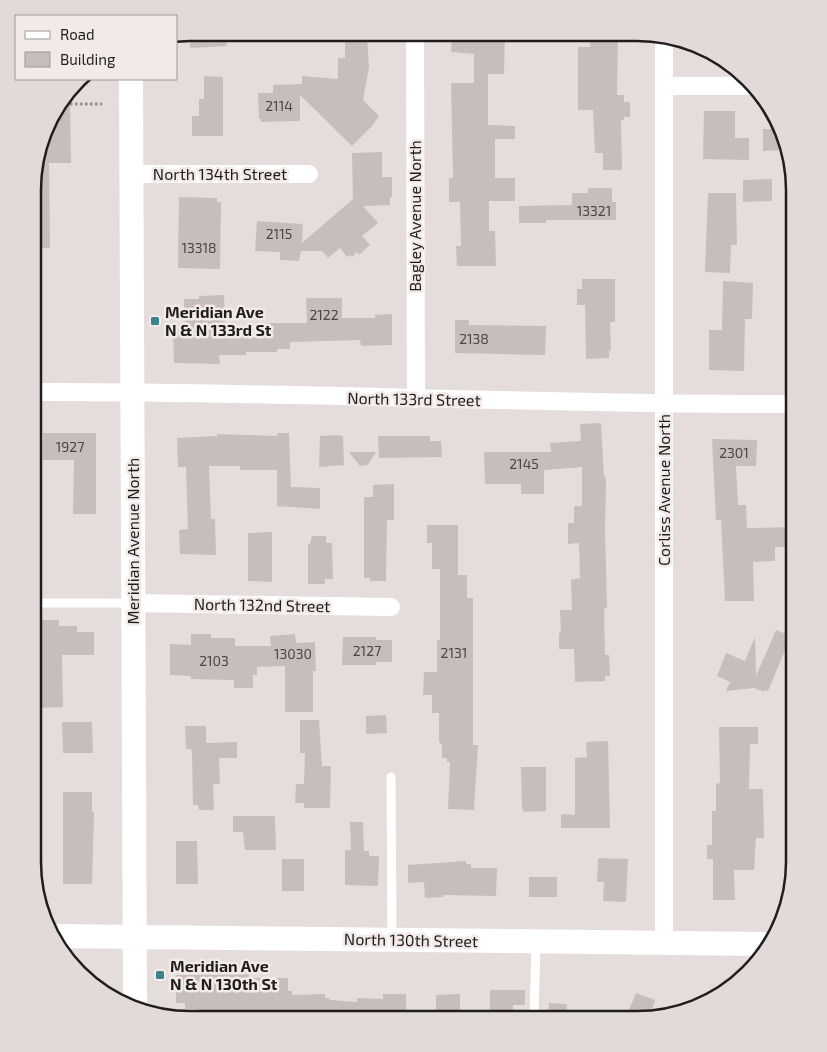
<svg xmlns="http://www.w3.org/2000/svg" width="827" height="1052" viewBox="0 0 827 1052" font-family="'Exo 2',sans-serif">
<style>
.building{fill:#c6bebd}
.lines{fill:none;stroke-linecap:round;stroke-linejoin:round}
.path{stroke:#948e8d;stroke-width:3;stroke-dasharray:2.5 2.5;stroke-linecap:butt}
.lane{stroke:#fff;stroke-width:9}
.street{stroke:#fff;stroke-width:18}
.secondary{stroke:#fff;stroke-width:24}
.poi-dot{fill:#3b828c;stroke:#f2eae9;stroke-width:2}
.labels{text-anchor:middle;stroke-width:5;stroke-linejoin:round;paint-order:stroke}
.number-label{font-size:14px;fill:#4a4645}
.street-label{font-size:16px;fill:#201e1d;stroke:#f2eae9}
.poi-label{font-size:16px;font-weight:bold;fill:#201e1d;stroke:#f2eae9;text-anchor:start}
.rim{fill:none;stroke:#201e1d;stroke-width:2.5}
</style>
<rect width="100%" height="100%" fill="#e5dddc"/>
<path class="building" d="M 190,32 L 226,33 L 227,46 L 190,48 Z
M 349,33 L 366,33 L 367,37 L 369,67 L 363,100 L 379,116 L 372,126 L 352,146 L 300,95 L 300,121 L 261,122 L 261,119 L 259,119 L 258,93 L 273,93 L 273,85 L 302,84 L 302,76 L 338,79 L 338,58 L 345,58 L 345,37 L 349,37 Z
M 452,33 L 505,33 L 504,74 L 488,74 L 488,125 L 515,126 L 515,139 L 495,139 L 495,178 L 515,178 L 515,201 L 489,201 L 489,231 L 495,231 L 496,266 L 457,266 L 456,246 L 461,246 L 460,202 L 449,202 L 449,178 L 453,178 L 451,83 L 474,83 L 474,54 L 451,52 Z
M 590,34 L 618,34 L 617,95 L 624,95 L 624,102 L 630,102 L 630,117 L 624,117 L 624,120 L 621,120 L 622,170 L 603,170 L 603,153 L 595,153 L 593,110 L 578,110 L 578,47 L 590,47 Z
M 204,76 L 223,77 L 223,136 L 192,136 L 192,116 L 199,116 L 199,99 L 204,99 Z
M 70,92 L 71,163 L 49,163 L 50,248 L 34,248 L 34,169 L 53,112 Z
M 704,111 L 735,111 L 735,138 L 749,138 L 749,160 L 703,159 Z
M 763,129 L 778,129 L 784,150 L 763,151 Z
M 382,152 L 382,177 L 392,177 L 392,197 L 390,197 L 390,205 L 363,206 L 378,223 L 362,236 L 370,245 L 359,255 L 357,252 L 352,257 L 350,255 L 347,257 L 340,248 L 328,258 L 322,251 L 301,251 L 299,261 L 280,260 L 280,252 L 255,251 L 257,221 L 303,224 L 302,243 L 353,199 L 352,153 Z
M 772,179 L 772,201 L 743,202 L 743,180 Z
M 588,188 L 612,188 L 612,202 L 616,202 L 616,220 L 546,220 L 546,223 L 519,223 L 519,206 L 572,205 L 572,193 L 588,193 Z
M 708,193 L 736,193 L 737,245 L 731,245 L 730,273 L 705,272 Z
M 179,197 L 217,198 L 217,202 L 221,202 L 220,269 L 178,268 Z
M 582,279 L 615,279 L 615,322 L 610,322 L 611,350 L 609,351 L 609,358 L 586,359 L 585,305 L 577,305 L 577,289 L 582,289 Z
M 723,281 L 753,283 L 752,319 L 745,319 L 744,371 L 709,370 L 709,330 L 722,330 Z
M 224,295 L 225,336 L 259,336 L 259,323 L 307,323 L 306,298 L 342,298 L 342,318 L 375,318 L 375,315 L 392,314 L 392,345 L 361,346 L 360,340 L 290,342 L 290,349 L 277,349 L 277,352 L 246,352 L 246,355 L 219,355 L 220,364 L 174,363 L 173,330 L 185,330 L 184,299 L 199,299 L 199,296 Z
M 455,320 L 469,320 L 469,325 L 546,326 L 545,355 L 455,353 Z
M 601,423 L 604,477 L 606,477 L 605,531 L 607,608 L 604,609 L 605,655 L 609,655 L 610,676 L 605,676 L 605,681 L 575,682 L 574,649 L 559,649 L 559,633 L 561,633 L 560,610 L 572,610 L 571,580 L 580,578 L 579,543 L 568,544 L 568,523 L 574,523 L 574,506 L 582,506 L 582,467 L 544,470 L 544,494 L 521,494 L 521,484 L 485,484 L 484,452 L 551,452 L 550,443 L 581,441 L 580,424 Z
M 43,433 L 96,433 L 96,514 L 73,514 L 74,460 L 43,460 Z
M 277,433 L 289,433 L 291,487 L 320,488 L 320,509 L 277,506 L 277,470 L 240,470 L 240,466 L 209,466 L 211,519 L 215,519 L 216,555 L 180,554 L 179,530 L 188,529 L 186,467 L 178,467 L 177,438 L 217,436 L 217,434 L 277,436 Z
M 336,435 L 343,436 L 344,465 L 319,467 L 320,436 Z
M 378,436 L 430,436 L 430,441 L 441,441 L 442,457 L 379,458 Z
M 712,439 L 757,440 L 756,466 L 736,466 L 738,505 L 746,505 L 747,528 L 793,527 L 793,547 L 775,547 L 775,561 L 753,562 L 754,601 L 725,601 L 721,520 L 716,520 Z
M 349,452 L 376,452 L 368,465 L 360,466 Z
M 394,484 L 394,520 L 387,520 L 386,581 L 370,581 L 370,578 L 364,578 L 364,497 L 373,497 L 373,485 Z
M 427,525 L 458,525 L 458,575 L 467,575 L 467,598 L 473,598 L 473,745 L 478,745 L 474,810 L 448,809 L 450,762 L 447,762 L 447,758 L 442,758 L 442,745 L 439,742 L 439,713 L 432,713 L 432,695 L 423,695 L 424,672 L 437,672 L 437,640 L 440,640 L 440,569 L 432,569 L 432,543 L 427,543 Z
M 272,532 L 272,582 L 248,581 L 248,533 Z
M 312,536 L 326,536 L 326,543 L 332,543 L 333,579 L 325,579 L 325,584 L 308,584 L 308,544 L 310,544 Z
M 33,620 L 59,620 L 59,626 L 77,626 L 77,632 L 94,632 L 94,655 L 62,655 L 63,707 L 33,708 L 33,676 L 35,676 Z
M 776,630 L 791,636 L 768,691 L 765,690 L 764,692 L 754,688 L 726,691 L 730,682 L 717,676 L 726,653 L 745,661 L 755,637 L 756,676 Z
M 191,634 L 211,634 L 211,638 L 235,638 L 235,646 L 271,646 L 270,636 L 295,634 L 296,643 L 315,642 L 316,671 L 313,671 L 313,712 L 285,712 L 285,666 L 257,667 L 257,675 L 253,675 L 253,688 L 234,688 L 234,680 L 191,679 L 191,676 L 170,675 L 170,644 L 191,645 Z
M 343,637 L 376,637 L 376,640 L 392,640 L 392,662 L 376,662 L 376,665 L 342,665 Z
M 386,715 L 387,733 L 366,734 L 366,716 Z
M 300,720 L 319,720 L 322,766 L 331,766 L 330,808 L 304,808 L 304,803 L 295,803 L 296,784 L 304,784 L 305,753 L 300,753 Z
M 62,722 L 92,722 L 93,753 L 63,753 Z
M 185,726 L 206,726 L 206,743 L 237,742 L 237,758 L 219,758 L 220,784 L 213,784 L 214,810 L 199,810 L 198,805 L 193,805 L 192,753 L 191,749 L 186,749 Z
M 719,727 L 758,727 L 758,744 L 750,744 L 749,789 L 763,789 L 764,838 L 756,838 L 754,870 L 734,870 L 735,900 L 713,900 L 713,859 L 707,859 L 707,845 L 712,845 L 712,811 L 716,811 L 716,784 L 720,783 Z
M 608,741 L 610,828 L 561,828 L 561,814 L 575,815 L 575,758 L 587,757 L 586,742 Z
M 521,767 L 546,767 L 546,811 L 524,812 L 522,808 Z
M 63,792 L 92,792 L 92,812 L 94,812 L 92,884 L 63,884 Z
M 233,816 L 275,816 L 276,850 L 245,850 L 243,832 L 233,832 Z
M 350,822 L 363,822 L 364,851 L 369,851 L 369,856 L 379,856 L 378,886 L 345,885 L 345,850 L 351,850 Z
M 176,841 L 197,841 L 198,884 L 176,884 Z
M 598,858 L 628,859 L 626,902 L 603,901 L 604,882 L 597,882 Z
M 282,859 L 304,859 L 304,891 L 282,891 Z
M 466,861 L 466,864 L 471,864 L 471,868 L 497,868 L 496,896 L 443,895 L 443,897 L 425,898 L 424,882 L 408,883 L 408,865 Z
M 529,877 L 557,877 L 557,897 L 529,897 Z
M 249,974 L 249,978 L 288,978 L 288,991 L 292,991 L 292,995 L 325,994 L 325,998 L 329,998 L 330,1000 L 357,1002 L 357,998 L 383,999 L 383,994 L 406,994 L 406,1019 L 312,1019 L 312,1016 L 286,1016 L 286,1012 L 250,1013 L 250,1019 L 199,1019 L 198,1009 L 185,1009 L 185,1003 L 176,1003 L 176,975 Z
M 490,990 L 525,990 L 525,1005 L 513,1005 L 513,1019 L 490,1017 Z
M 636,993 L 655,1000 L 649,1019 L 629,1019 L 629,1010 Z
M 460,994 L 460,1019 L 436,1019 L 436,995 Z
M 549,1003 L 567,1004 L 566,1019 L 548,1019 Z"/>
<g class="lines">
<path class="path" d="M 70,104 L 102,104"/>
<path class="lane" d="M 35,603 L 133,603
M 391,777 L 392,940
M 534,1019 L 536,942"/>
<path class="street" d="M 415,33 L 416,399
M 664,86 L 750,86
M 131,174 L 309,174
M 33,392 C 287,391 541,405 794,404
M 133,603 L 391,607
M 664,943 L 664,36"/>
<path class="secondary" d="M 131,79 L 135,1004
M 52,936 L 770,944"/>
</g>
<g class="poi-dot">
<rect x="150" y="316" width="10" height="10" rx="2.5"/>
<rect x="155" y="970" width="10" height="10" rx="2.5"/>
</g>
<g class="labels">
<g class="number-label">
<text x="279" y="111">2114</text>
<text x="594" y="216">13321</text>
<text x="279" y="239">2115</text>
<text x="199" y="253">13318</text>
<text x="324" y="320">2122</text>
<text x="474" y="344">2138</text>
<text x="70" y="452">1927</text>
<text x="734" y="458">2301</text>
<text x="524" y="469">2145</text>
<text x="367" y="656">2127</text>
<text x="454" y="658">2131</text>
<text x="293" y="659">13030</text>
<text x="214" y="666">2103</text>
</g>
<g class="street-label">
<text x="220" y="180">North 134th Street</text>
<text transform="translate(415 216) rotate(-90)" y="6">Bagley Avenue North</text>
<text transform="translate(414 399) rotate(1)" y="6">North 133rd Street</text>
<text transform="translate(664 490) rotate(-90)" y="6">Corliss Avenue North</text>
<text transform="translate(133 541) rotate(-90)" y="6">Meridian Avenue North</text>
<text transform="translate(262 605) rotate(1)" y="6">North 132nd Street</text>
<text transform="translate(411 940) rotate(1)" y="6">North 130th Street</text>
</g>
<g class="poi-label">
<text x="165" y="318">Meridian Ave<tspan x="165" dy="18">N &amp; N 133rd St</tspan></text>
<text x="170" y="972">Meridian Ave<tspan x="170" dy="18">N &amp; N 130th St</tspan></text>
</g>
</g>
<path d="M0 0H827V1052H0ZM190 41H637A149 149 0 0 1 786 190V862A149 149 0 0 1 637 1011H190A149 149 0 0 1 41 862V190A149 149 0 0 1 190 41Z" fill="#e1dad9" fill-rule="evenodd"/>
<path class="rim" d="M190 41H637A149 149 0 0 1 786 190V862A149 149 0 0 1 637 1011H190A149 149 0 0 1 41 862V190A149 149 0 0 1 190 41Z"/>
<rect x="15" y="15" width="162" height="65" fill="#f2eae9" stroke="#9e9897"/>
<rect x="25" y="31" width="25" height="8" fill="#ffffff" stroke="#9e9897"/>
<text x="60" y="40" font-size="15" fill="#201e1d">Road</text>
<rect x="25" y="52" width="25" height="15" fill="#c6bebd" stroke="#9e9897"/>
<text x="60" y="65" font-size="15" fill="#201e1d">Building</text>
</svg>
